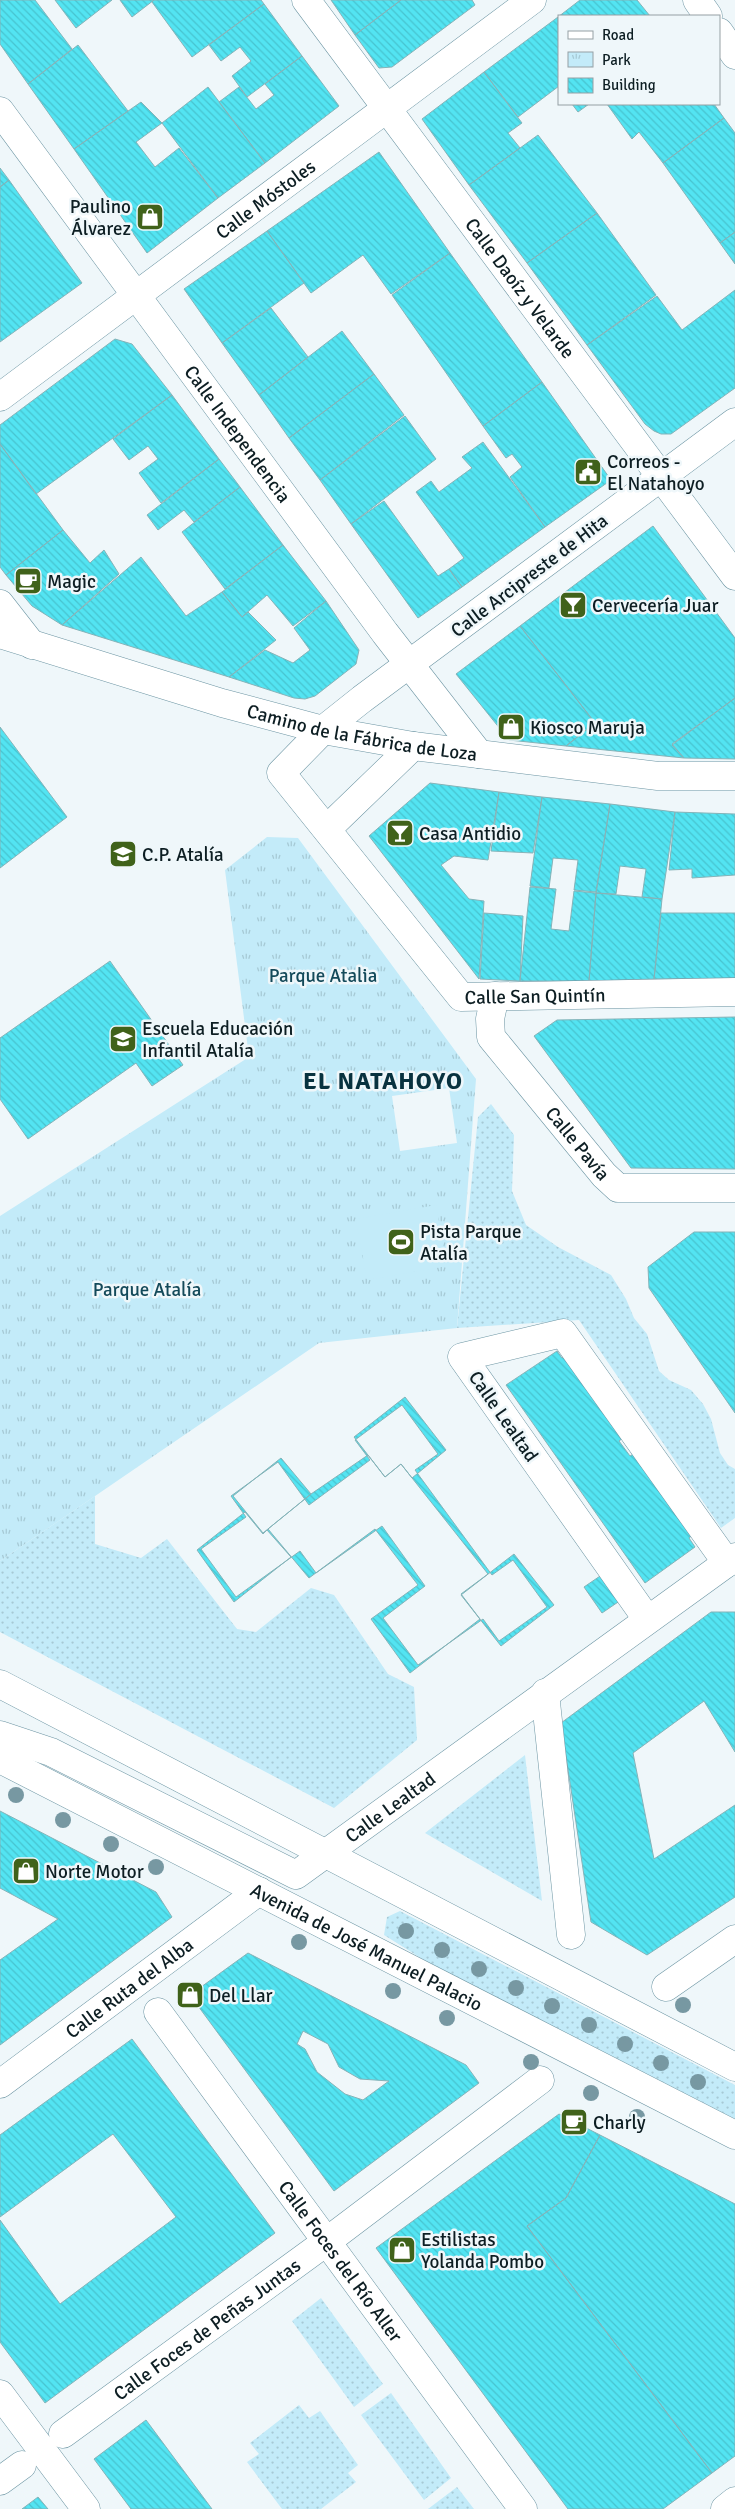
<svg xmlns="http://www.w3.org/2000/svg" width="735" height="2509" viewBox="0 0 735 2509" font-family="Signika,sans-serif">
<style>
.grass{fill:url(#grass-dots)}
.park{fill:url(#park-tufts);fill-rule:evenodd}
.pitch{fill:#c3ebf9}
.building{fill:url(#building-back-hatch);stroke:#85b3b8;fill-rule:evenodd}
.lines{fill:none;stroke-linecap:round;stroke-linejoin:round}
.street-casing{stroke:#6c95a3;stroke-width:29}
.secondary-casing{stroke:#6c95a3;stroke-width:29}
.street{stroke:#fff;stroke-width:28}
.secondary{stroke:#fff;stroke-width:28}
.tree{fill:#7798a2}
.labels{text-anchor:middle;stroke-width:5;stroke-linejoin:round;paint-order:stroke}
.street-label{font-size:19px;fill:#0d1e23;stroke:#eff7fa}
.poi-label{font-size:19px;fill:#0d1e23;stroke:#eff7fa;text-anchor:start}
.park-label{font-size:19px;fill:#144a5a;stroke:#eff7fa}
.district-label{font-size:24px;font-weight:bold;letter-spacing:1px;fill:#08323f;stroke:#eff7fa}
</style>
<defs>
<pattern id="grass-dots" width="8" height="8" patternUnits="userSpaceOnUse" patternTransform="scale(1.25)"><rect width="8" height="8" fill="#c3ebf9"/><path d="M2 2h.1M6 6h.1" fill="none" stroke="#a6c9d5" stroke-width="1.8" stroke-linecap="round"/></pattern>
<pattern id="park-tufts" width="24" height="20" patternUnits="userSpaceOnUse" patternTransform="scale(1.25)"><rect width="24" height="20" fill="#c3ebf9"/><path d="M3 7l-1-3M5 7V3M7 7l1-3M15 17l-1-3M17 17v-4M19 17l1-3" fill="none" stroke="#a6c9d5"/></pattern>
<pattern id="building-back-hatch" width="6" height="6" patternUnits="userSpaceOnUse" patternTransform="scale(1.25)"><rect width="6" height="6" fill="#53e4f2"/><path d="M-1 5l2 2M0 0l6 6M5-1l2 2" fill="none" stroke="#47c3cf"/></pattern>
</defs>
<rect width="100%" height="100%" fill="#eff7fa"/>
<path class="grass" d="M 491,1104 L 514,1135 L 512,1191 L 526,1225 L 558,1247 L 611,1275 L 626,1299 L 634,1318 L 647,1334 L 659,1371 L 669,1380 L 691,1390 L 703,1404 L 711,1419 L 720,1453 L 728,1465 L 735,1469 L 735,1518 L 721,1528 L 579,1320 L 457,1328 L 478,1117 Z
M 95,1496 L 95,1544 L 141,1558 L 167,1539 L 237,1629 L 256,1632 L 311,1588 L 334,1595 L 388,1674 L 414,1687 L 417,1740 L 334,1808 L 0,1632 L 0,1561 Z
M 525,1755 L 542,1901 L 425,1833 Z
M 400,1911 L 735,2085 L 735,2119 L 424,1960 L 384,1935 L 387,1917 Z
M 321,2298 L 383,2384 L 354,2407 L 292,2321 Z
M 391,2393 L 451,2478 L 424,2500 L 361,2415 Z
M 299,2405 L 309,2418 L 320,2411 L 358,2465 L 348,2473 L 356,2482 L 321,2509 L 282,2509 L 247,2462 L 259,2454 L 250,2443 Z
M 457,2487 L 474,2509 L 428,2509 Z"/>
<path class="park" d="M 267,837 L 298,838 L 476,1079 L 457,1328 L 319,1343 L 0,1561 L 0,1216 L 249,1057 L 225,870 ZM 449,1088 L 457,1143 L 400,1151 L 392,1096 Z"/>
<path class="pitch" d="M 436,1205 L 447,1266 L 367,1280 L 356,1219 Z"/>
<path class="building" d="M 0,0 L 35,0 L 72,49 L 28,84 L 0,44 Z
M 55,0 L 112,0 L 76,28 Z
M 120,0 L 154,0 L 132,17 Z
M 154,0 L 261,0 L 264,4 L 192,57 L 152,2 Z
M 331,0 L 401,0 L 355,35 Z
M 401,0 L 472,0 L 475,5 L 392,67 L 379,68 L 355,35 Z
M 580,0 L 637,0 L 650,16 L 559,16 L 559,19 L 558,17 Z
M 264,4 L 302,56 L 247,97 L 232,76 L 251,61 L 240,47 L 221,61 L 209,45 Z
M 558,17 L 559,86 L 518,117 L 484,72 Z
M 78,45 L 128,111 L 74,149 L 28,84 Z
M 302,56 L 339,106 L 265,163 L 219,102 L 239,87 L 256,109 L 274,95 L 265,84 Z
M 484,72 L 522,123 L 508,133 L 520,148 L 469,185 L 422,119 Z
M 208,87 L 265,163 L 218,198 L 162,123 Z
M 141,102 L 162,123 L 136,142 L 155,167 L 179,148 L 218,198 L 147,253 L 74,149 Z
M 572,104 L 589,104 L 578,112 Z
M 607,104 L 714,104 L 724,118 L 663,163 L 639,132 L 632,139 Z
M 724,118 L 735,133 L 735,232 L 720,243 L 663,163 Z
M 538,135 L 597,213 L 527,263 L 469,185 Z
M 379,152 L 450,253 L 391,294 L 363,255 L 311,293 L 267,231 Z
M 0,168 L 9,180 L 0,187 Z
M 9,180 L 82,283 L 0,342 L 0,187 Z
M 597,213 L 656,295 L 587,345 L 527,263 Z
M 267,231 L 304,283 L 222,343 L 184,289 Z
M 735,232 L 735,264 L 720,243 Z
M 450,253 L 542,382 L 483,426 L 392,295 Z
M 735,290 L 735,388 L 671,434 L 661,434 L 654,431 L 645,424 L 587,345 L 657,296 L 682,330 Z
M 271,308 L 308,357 L 259,395 L 222,343 Z
M 342,331 L 374,374 L 289,438 L 259,395 Z
M 115,339 L 132,344 L 172,395 L 36,494 L 0,444 L 0,425 Z
M 374,374 L 404,415 L 320,480 L 289,438 Z
M 542,382 L 611,480 L 545,527 L 510,477 L 522,467 L 512,454 L 506,458 L 483,426 Z
M 172,395 L 219,459 L 161,503 L 139,473 L 158,459 L 148,446 L 129,460 L 113,439 Z
M 405,416 L 436,459 L 351,524 L 320,480 Z
M 483,442 L 545,527 L 462,587 L 449,569 L 464,558 L 416,492 L 431,481 L 439,492 L 472,468 L 462,457 Z
M 0,444 L 63,530 L 6,575 L 0,567 Z
M 219,459 L 240,487 L 194,522 L 184,510 L 158,530 L 147,515 Z
M 240,487 L 283,545 L 225,589 L 182,532 Z
M 384,501 L 438,576 L 449,569 L 462,587 L 418,618 L 351,524 Z
M 653,526 L 735,638 L 735,698 L 672,744 L 684,758 L 566,746 L 595,723 L 520,626 Z
M 63,530 L 90,563 L 104,550 L 119,574 L 62,625 L 32,606 L 6,575 Z
M 283,545 L 326,601 L 293,626 L 267,595 L 242,617 L 222,592 Z
M 141,557 L 186,616 L 222,592 L 242,617 L 248,612 L 276,640 L 229,677 L 62,625 Z
M 326,601 L 359,650 L 356,664 L 315,696 L 305,699 L 294,698 L 229,677 L 265,650 L 293,663 L 310,650 L 294,628 Z
M 520,626 L 595,723 L 566,746 L 509,740 L 456,674 Z
M 735,698 L 735,759 L 684,758 L 672,745 Z
M 0,727 L 67,817 L 0,868 Z
M 430,783 L 499,792 L 488,860 L 454,856 L 441,865 L 469,899 L 484,901 L 479,979 L 369,836 Z
M 499,792 L 542,797 L 533,853 L 491,851 Z
M 542,797 L 610,804 L 596,892 L 574,890 L 578,860 L 553,858 L 549,888 L 530,886 Z
M 610,804 L 675,812 L 662,899 L 642,897 L 646,869 L 620,866 L 616,894 L 596,893 Z
M 675,812 L 735,814 L 735,875 L 692,878 L 692,869 L 669,870 Z
M 530,887 L 556,889 L 551,929 L 569,931 L 574,891 L 596,893 L 589,981 L 520,981 Z
M 596,893 L 662,899 L 654,979 L 589,981 Z
M 484,913 L 523,916 L 520,981 L 480,979 Z
M 661,913 L 735,913 L 735,978 L 654,979 Z
M 110,961 L 183,1065 L 152,1086 L 136,1063 L 28,1139 L 0,1099 L 0,1038 Z
M 735,1017 L 735,1169 L 631,1168 L 534,1036 L 557,1020 Z
M 694,1232 L 735,1232 L 735,1413 L 649,1288 L 648,1267 Z
M 557,1351 L 562,1358 L 569,1353 L 627,1435 L 619,1441 L 630,1456 L 638,1451 L 695,1533 L 689,1538 L 695,1547 L 645,1583 L 506,1385 Z
M 405,1397 L 446,1450 L 412,1478 L 401,1464 L 385,1477 L 354,1437 Z
M 402,1405 L 438,1454 L 415,1470 L 492,1575 L 513,1560 L 547,1607 L 499,1641 L 483,1619 L 418,1665 L 383,1618 L 425,1586 L 382,1526 L 316,1573 L 300,1551 L 236,1597 L 201,1549 L 246,1517 L 231,1496 L 278,1462 L 309,1505 L 370,1460 L 355,1440 Z
M 368,1455 L 385,1477 L 401,1464 L 488,1574 L 461,1594 L 480,1619 L 410,1673 L 371,1619 L 418,1585 L 375,1529 L 309,1578 L 268,1529 L 311,1494 Z
M 281,1458 L 311,1494 L 263,1533 L 233,1496 Z
M 245,1512 L 263,1534 L 267,1530 L 291,1557 L 234,1602 L 197,1550 Z
M 514,1554 L 554,1605 L 501,1646 L 461,1595 Z
M 606,1572 L 624,1598 L 602,1613 L 584,1587 Z
M 711,1612 L 735,1612 L 735,1752 L 704,1701 L 633,1753 L 654,1859 L 735,1805 L 735,1897 L 647,1955 L 591,1922 L 561,1723 Z
M 0,1811 L 156,1892 L 172,1917 L 0,2045 L 0,1960 L 58,1919 L 0,1888 Z
M 248,1953 L 466,2065 L 479,2083 L 334,2191 L 190,1995 ZM 303,2031 L 328,2044 L 339,2067 L 360,2079 L 389,2081 L 363,2100 L 345,2094 L 317,2072 L 305,2049 L 297,2044 Z
M 132,2039 L 275,2233 L 45,2403 L 0,2342 L 0,2220 L 60,2304 L 176,2217 L 113,2134 L 0,2217 L 0,2135 Z
M 559,2114 L 600,2135 L 566,2198 L 527,2226 L 712,2473 L 663,2509 L 568,2509 L 376,2248 Z
M 600,2135 L 735,2204 L 735,2456 L 712,2473 L 527,2226 L 566,2198 Z
M 146,2420 L 212,2509 L 131,2509 L 94,2459 Z
M 38,2497 L 48,2509 L 22,2509 Z"/>
<g class="lines">
<g class="street-casing">
<g id="street">
<path id="s1" d="M 306,0 L 735,576"/>
<path id="s2" d="M 0,111 L 385,633 L 479,754"/>
<path id="s3" d="M 0,397 L 532,0"/>
<path id="s4" d="M 735,422 L 362,699 L 323,730 L 281,773 L 461,997 L 735,992"/>
<path d="M 0,604 L 32,645"/>
<path id="s5" d="M 0,634 L 222,703 L 323,730 L 413,746 L 658,776 L 735,776"/>
<path d="M 327,829 L 413,746"/>
<path id="s6" d="M 495,996 L 490,1019 L 491,1037 L 604,1175 L 618,1188 L 735,1188"/>
<path d="M 647,1619 L 462,1357 L 563,1333 L 727,1563"/>
<path d="M 545,1693 L 571,1935"/>
<path id="s7" d="M 0,1735 L 51,1752 L 296,1875 L 735,1557"/>
<path d="M 666,1987 L 735,1939"/>
<path id="s8" d="M 158,2012 L 523,2509"/>
<path id="s9" d="M 0,2084 L 259,1891"/>
<path d="M 0,2394 L 86,2509"/>
<path id="s10" d="M 63,2434 L 326,2242 L 540,2080"/>
<path d="M 0,2481 L 22,2465"/>
<path d="M 725,2509 L 735,2501"/>
</g>
</g>
<g class="secondary-casing">
<g id="secondary">
<path d="M 697,0 L 708,16"/>
<path d="M 719,32 L 735,55"/>
<path d="M 0,1684 L 735,2067"/>
<path id="s11" d="M 0,1759 L 735,2135"/>
</g>
</g>
<use href="#street" class="street"/>
<use href="#secondary" class="secondary"/>
</g>
<g class="tree">
<circle cx="16" cy="1795" r="8"/>
<circle cx="63" cy="1820" r="8"/>
<circle cx="111" cy="1844" r="8"/>
<circle cx="156" cy="1867" r="8"/>
<circle cx="406" cy="1931" r="8"/>
<circle cx="299" cy="1942" r="8"/>
<circle cx="442" cy="1950" r="8"/>
<circle cx="479" cy="1969" r="8"/>
<circle cx="516" cy="1988" r="8"/>
<circle cx="393" cy="1991" r="8"/>
<circle cx="683" cy="2005" r="8"/>
<circle cx="552" cy="2006" r="8"/>
<circle cx="447" cy="2018" r="8"/>
<circle cx="589" cy="2025" r="8"/>
<circle cx="625" cy="2044" r="8"/>
<circle cx="531" cy="2062" r="8"/>
<circle cx="661" cy="2063" r="8"/>
<circle cx="698" cy="2082" r="8"/>
<circle cx="591" cy="2093" r="8"/>
<circle cx="637" cy="2117" r="8"/>
</g>
<defs>
<g id="shop-square" transform="scale(1.4375)"><rect x="-9" y="-9" width="18" height="18" rx="4" fill="#40621a" stroke="#eff7fa"/><path d="M-5-2.5h2.3a2.7 3.5 0 0 1 5.4 0H5L5.5 6h-11ZM-1.5-2.5h3a1.5 2.3 0 0 0-3 0Z" fill="#fff"/></g>
<g id="civic-square" transform="scale(1.4375)"><rect x="-9" y="-9" width="18" height="18" rx="4" fill="#40621a" stroke="#eff7fa"/><path d="M-.6-6.5H3V-4.5H.6V-3L4-1V1h2V6H-6V1h2V-1L-.6-3ZM-1.2 2.5V6h2.4V2.5Z" fill="#fff"/></g>
<g id="cafe-square" transform="scale(1.4375)"><rect x="-9" y="-9" width="18" height="18" rx="4" fill="#40621a" stroke="#eff7fa"/><path d="M-5.5-4.5H6V0H3Q3 3.5 0 3.5H-2.5Q-5.5 3.5-5.5 0ZM3-3.2v2h1.7v-2ZM-6 4.5H4V6H-6Z" fill="#fff"/></g>
<g id="bar-square" transform="scale(1.4375)"><rect x="-9" y="-9" width="18" height="18" rx="4" fill="#40621a" stroke="#eff7fa"/><path d="M-6-5H6L.8 .8V4.5H3.5V6h-7V4.5H-.8V.8Z" fill="#fff"/></g>
<g id="school-square" transform="scale(1.4375)"><rect x="-9" y="-9" width="18" height="18" rx="4" fill="#40621a" stroke="#eff7fa"/><path d="M0-5L7-2L0 1L-7-2ZM-4 1L0 2.5L4 1V4Q0 6-4 4Z" fill="#fff"/></g>
<g id="stadium-square" transform="scale(1.4375)"><rect x="-9" y="-9" width="18" height="18" rx="4" fill="#40621a" stroke="#eff7fa"/><path d="M0-5a6.5 5 0 1 0 0 10a6.5 5 0 1 0 0-10ZM-3.5-1.8h7v3.6h-7Z" fill="#fff"/></g>
</defs>
<g fill-rule="evenodd">
<use href="#shop-square" x="150" y="217"/>
<use href="#civic-square" x="588" y="472"/>
<use href="#cafe-square" x="28" y="581"/>
<use href="#bar-square" x="573" y="605"/>
<use href="#shop-square" x="511" y="727"/>
<use href="#bar-square" x="400" y="833"/>
<use href="#school-square" x="123" y="854"/>
<use href="#school-square" x="123" y="1039"/>
<use href="#stadium-square" x="401" y="1242"/>
<use href="#shop-square" x="26" y="1871"/>
<use href="#shop-square" x="190" y="1995"/>
<use href="#cafe-square" x="574" y="2122"/>
<use href="#shop-square" x="402" y="2250"/>
</g>
<g class="labels">
<g class="street-label">
<text dy="7" stroke="none"><textPath href="#s3" startOffset="331">Calle Móstoles</textPath></text>
<text dy="7" stroke="none"><textPath href="#s1" startOffset="359">Calle Daoíz y Velarde</textPath></text>
<text dy="7" stroke="none"><textPath href="#s2" startOffset="401">Calle Independencia</textPath></text>
<text transform="translate(529 575) rotate(-37)" y="7">Calle Arcipreste de Hita</text>
<text dy="7" stroke="none"><textPath href="#s5" startOffset="376">Camino de la Fábrica de Loza</textPath></text>
<text dy="7" stroke="none"><textPath href="#s4" startOffset="936">Calle San Quintín</textPath></text>
<text dy="7" stroke="none"><textPath href="#s6" startOffset="179">Calle Pavía</textPath></text>
<text transform="translate(504 1416) rotate(55)" y="7">Calle Lealtad</text>
<text dy="7" stroke="none"><textPath href="#s7" startOffset="444">Calle Lealtad</textPath></text>
<text dy="7" stroke="none"><textPath href="#s11" startOffset="412">Avenida de José Manuel Palacio</textPath></text>
<text dy="7" stroke="none"><textPath href="#s9" startOffset="161">Calle Ruta del Alba</textPath></text>
<text dy="7" stroke="none"><textPath href="#s8" startOffset="309">Calle Foces del Río Aller</textPath></text>
<text dy="7" stroke="none"><textPath href="#s10" startOffset="178">Calle Foces de Peñas Juntas</textPath></text>
</g>
<g class="poi-label">
<text x="131" y="213" text-anchor="end">Paulino<tspan x="131" dy="22">Álvarez</tspan></text>
<text x="607" y="468">Correos -<tspan x="607" dy="22">El Natahoyo</tspan></text>
<text x="47" y="588">Magic</text>
<text x="592" y="612">Cervecería Juar</text>
<text x="530" y="734">Kiosco Maruja</text>
<text x="419" y="840">Casa Antidio</text>
<text x="142" y="861">C.P. Atalía</text>
<text x="142" y="1035">Escuela Educación<tspan x="142" dy="22">Infantil Atalía</tspan></text>
<text x="420" y="1238">Pista Parque<tspan x="420" dy="22">Atalía</tspan></text>
<text x="45" y="1878">Norte Motor</text>
<text x="209" y="2002">Del Llar</text>
<text x="593" y="2129">Charly</text>
<text x="421" y="2246">Estilistas<tspan x="421" dy="22">Yolanda Pombo</tspan></text>
</g>
<g class="park-label">
<text x="323" y="982">Parque Atalia</text>
<text x="147" y="1296">Parque Atalía</text>
</g>
<g class="district-label">
<text x="383" y="1089">EL NATAHOYO</text>
</g>
</g>
<rect x="558" y="15" width="162" height="90" fill="#eff7fa" stroke="#95a0a4"/>
<rect x="568" y="31" width="25" height="8" fill="#ffffff" stroke="#95a0a4"/>
<text x="602" y="40" font-size="15" fill="#0d1e23">Road</text>
<rect x="568" y="52" width="25" height="15" fill="url(#park-tufts)" stroke="#95a0a4"/>
<text x="602" y="65" font-size="15" fill="#0d1e23">Park</text>
<rect x="568" y="78" width="25" height="15" fill="url(#building-back-hatch)" stroke="#95a0a4"/>
<text x="602" y="90" font-size="15" fill="#0d1e23">Building</text>
</svg>
